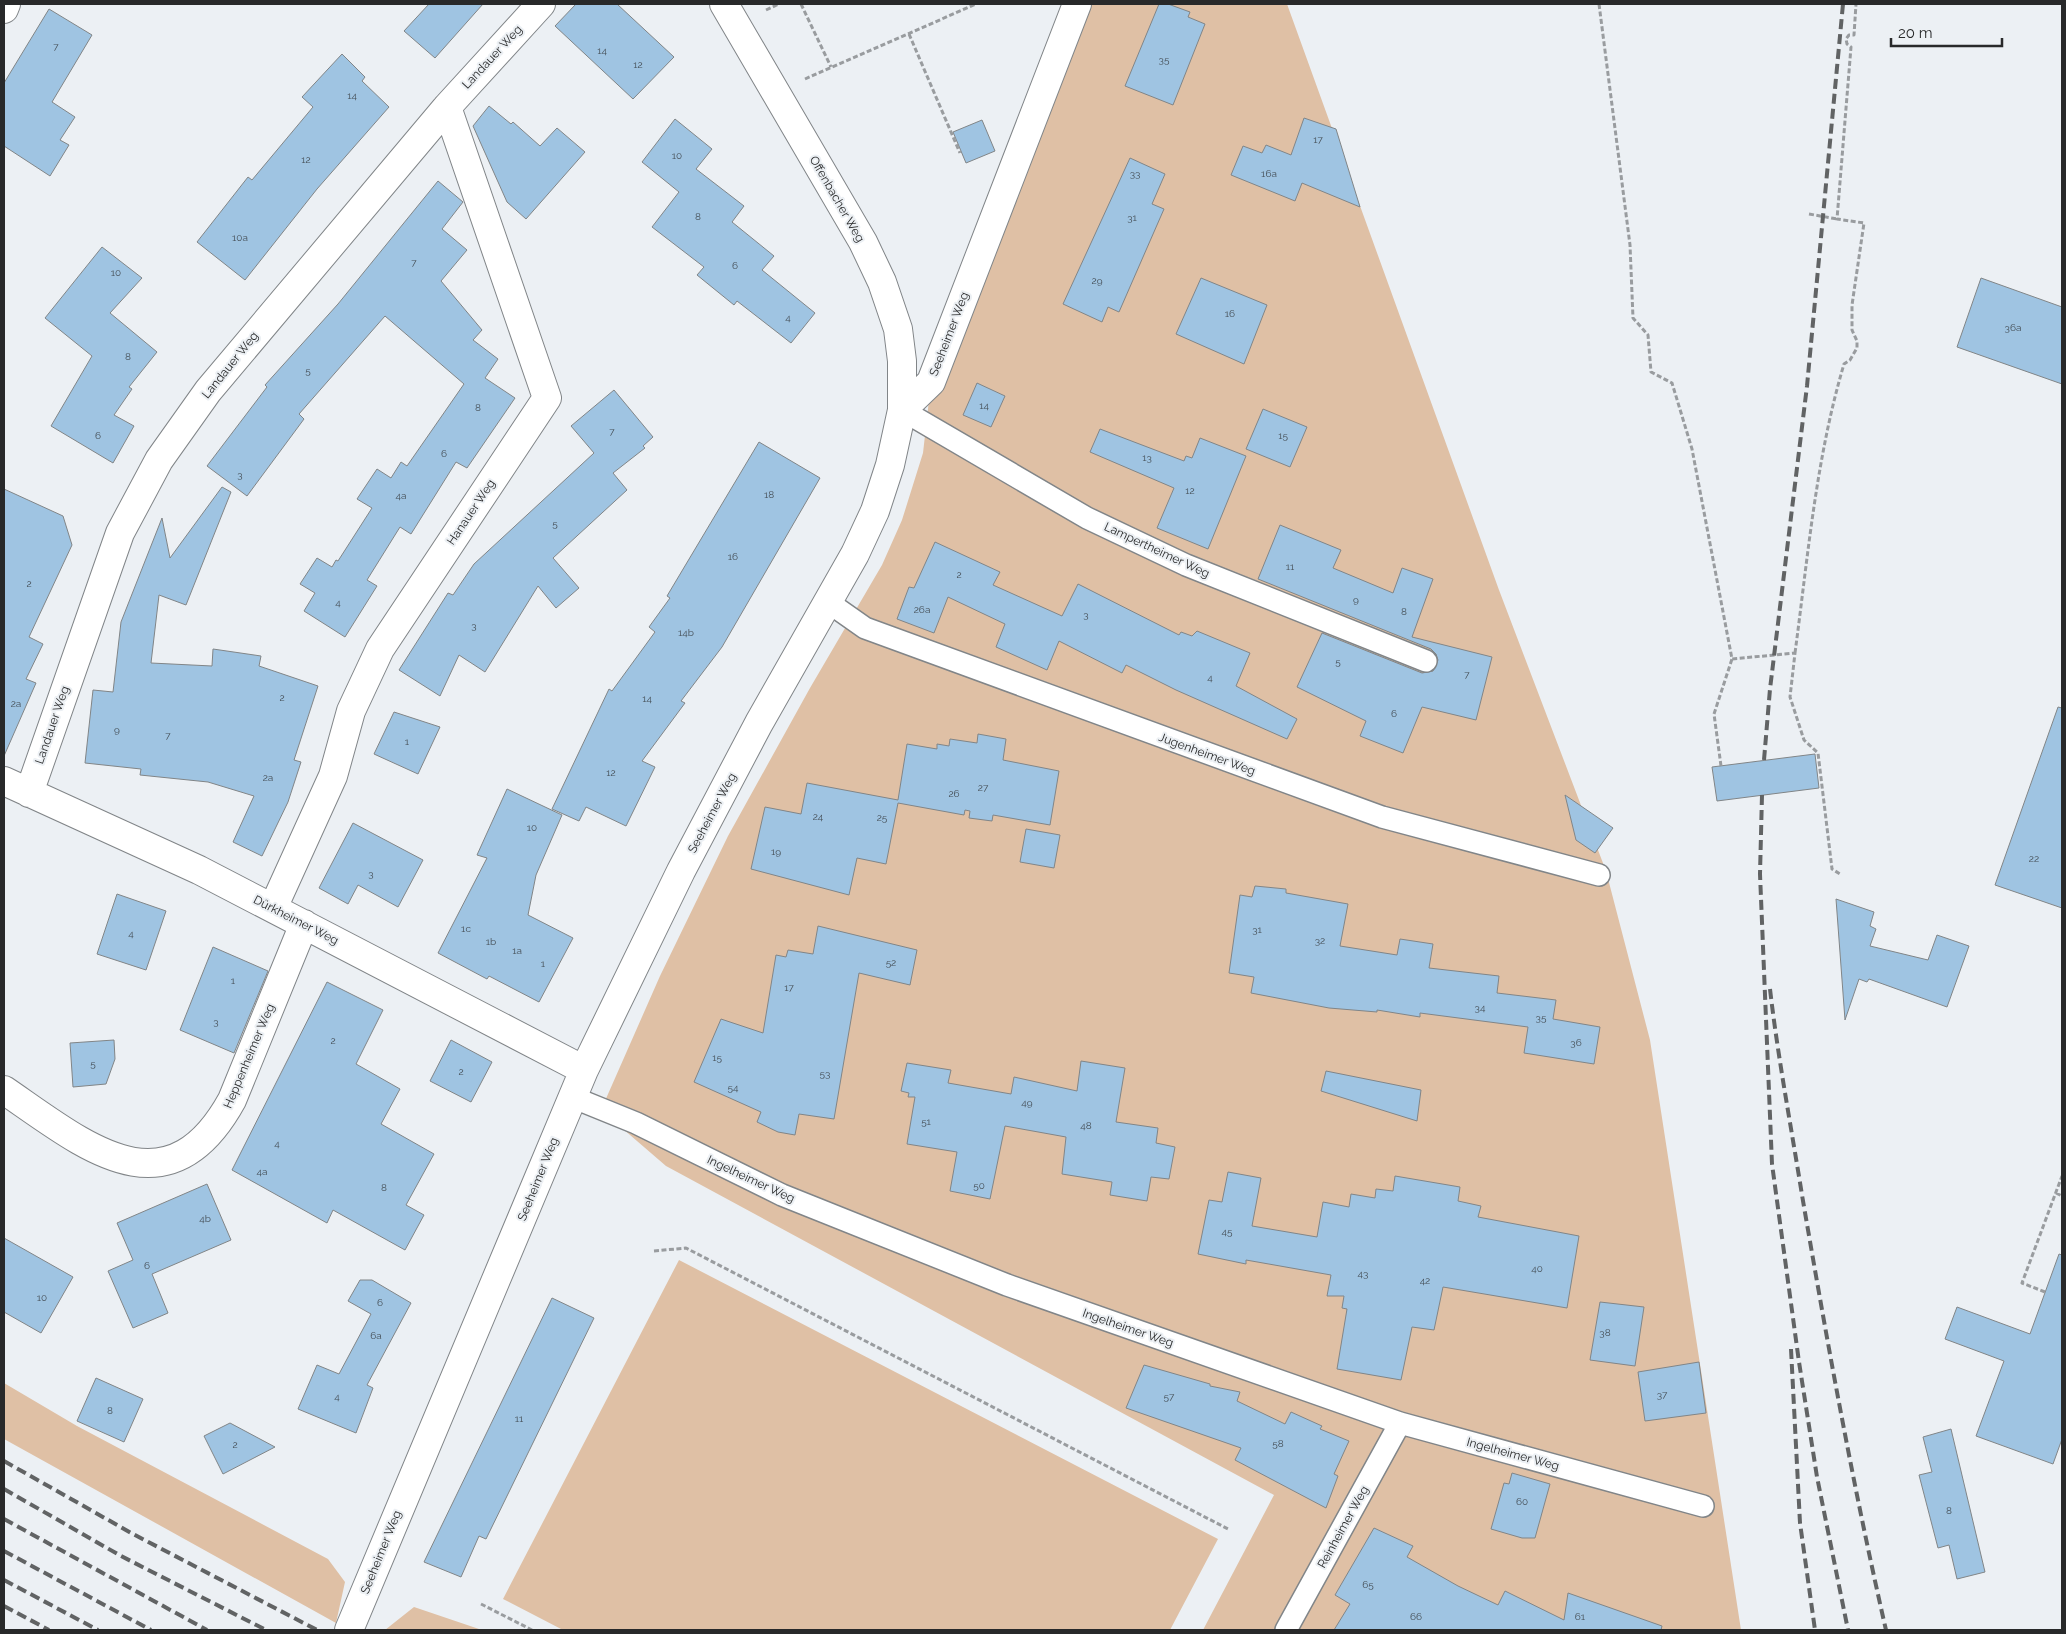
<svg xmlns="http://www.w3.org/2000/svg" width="2066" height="1634" viewBox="0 0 2066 1634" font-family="Raleway,sans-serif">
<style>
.green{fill:#dfc0a5}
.building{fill:#9fc4e2;stroke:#818587}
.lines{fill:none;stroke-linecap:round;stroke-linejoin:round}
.lane-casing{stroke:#818588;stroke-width:24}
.street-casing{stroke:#818588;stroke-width:30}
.path{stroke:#999c9f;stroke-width:3;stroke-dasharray:5 2.5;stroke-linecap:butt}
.lane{stroke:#fff;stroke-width:21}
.street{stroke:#fff;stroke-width:28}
.rail{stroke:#616364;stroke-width:4;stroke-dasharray:10 5;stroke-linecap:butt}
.labels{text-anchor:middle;stroke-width:4;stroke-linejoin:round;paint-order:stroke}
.number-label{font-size:10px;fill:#465058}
.street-label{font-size:12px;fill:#28292a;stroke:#ecf0f4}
</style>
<rect width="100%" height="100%" fill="#ecf0f4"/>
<path class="green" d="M 1078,4 L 1287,4 L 1499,590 L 1606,871 L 1650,1040 L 1741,1630 L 1203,1630 L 1274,1495 L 666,1166 L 601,1110 L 660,976 L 728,836 L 810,688 L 882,565 L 902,520 L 923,453 L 929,400 Z
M 679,1260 L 1218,1539 L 1170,1630 L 563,1630 L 503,1599 Z
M 4,1383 L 77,1426 L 328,1559 L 345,1582 L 336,1623 L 4,1439 Z
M 414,1607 L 479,1629 L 483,1630 L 385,1630 Z"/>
<path class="building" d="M 429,4 L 483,4 L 435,58 L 404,31 Z
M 576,4 L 617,4 L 674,57 L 633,99 L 555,26 Z
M 1159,4 L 1168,4 L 1190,12 L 1188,17 L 1205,24 L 1173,105 L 1125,86 Z
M 49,9 L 92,35 L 52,102 L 75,117 L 60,140 L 69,145 L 50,176 L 4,146 L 4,83 Z
M 342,54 L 365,77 L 362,81 L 389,107 L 317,189 L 245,280 L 197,242 L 248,177 L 252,180 L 313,107 L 302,97 Z
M 489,106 L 511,124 L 513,122 L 540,146 L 557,128 L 585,152 L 526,219 L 507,202 L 473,126 Z
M 1304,118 L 1336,129 L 1360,207 L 1302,183 L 1295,201 L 1231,175 L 1243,146 L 1262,153 L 1266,145 L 1291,155 Z
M 675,119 L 712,149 L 696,169 L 744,206 L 732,222 L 774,256 L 762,270 L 815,313 L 791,343 L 737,301 L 734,305 L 697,275 L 704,267 L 652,227 L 679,192 L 642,162 Z
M 982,120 L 995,151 L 966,163 L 953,132 Z
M 1130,158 L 1165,174 L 1152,204 L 1164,209 L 1119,312 L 1108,307 L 1102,322 L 1063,304 Z
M 438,181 L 463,202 L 442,229 L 467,250 L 441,281 L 482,330 L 473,340 L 498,359 L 485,378 L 515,398 L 467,468 L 456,462 L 411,534 L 400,527 L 367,580 L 377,586 L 345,637 L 304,611 L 315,593 L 300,584 L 317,558 L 332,567 L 336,560 L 338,561 L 372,508 L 357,499 L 377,469 L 391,478 L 401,462 L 407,466 L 464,384 L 385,316 L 299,414 L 304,419 L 247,496 L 207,466 L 267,387 L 265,385 L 338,304 Z
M 102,247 L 142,278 L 110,313 L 157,352 L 129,387 L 132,389 L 114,415 L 134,426 L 113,463 L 51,426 L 92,356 L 45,318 Z
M 1201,278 L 1267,305 L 1244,364 L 1176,334 Z
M 1981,278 L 2062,307 L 2062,384 L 1957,347 Z
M 977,383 L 1005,396 L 991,427 L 963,415 Z
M 614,390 L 653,437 L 643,446 L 645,448 L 613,473 L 627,490 L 553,558 L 579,588 L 556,608 L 538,586 L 485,672 L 459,655 L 440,696 L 399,670 L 448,593 L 453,595 L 474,564 L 594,453 L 571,426 Z
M 1263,409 L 1307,427 L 1290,467 L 1246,449 Z
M 1100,429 L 1184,461 L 1186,456 L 1192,458 L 1200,438 L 1246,456 L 1208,549 L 1157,528 L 1174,488 L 1090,452 Z
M 759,442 L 820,478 L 722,647 L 681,701 L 685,703 L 642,761 L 655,767 L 626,826 L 586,807 L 579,821 L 552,809 L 609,689 L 612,691 L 655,632 L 649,627 L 670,598 L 667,596 Z
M 222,487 L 231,492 L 186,605 L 159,595 L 151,663 L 212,666 L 213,649 L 261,656 L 259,666 L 318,686 L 294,760 L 301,762 L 288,802 L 262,856 L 233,842 L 254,796 L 208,782 L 140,775 L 141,769 L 85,763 L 93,690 L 113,692 L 121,622 L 162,518 L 170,558 Z
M 4,489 L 63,516 L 72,545 L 29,637 L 43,644 L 26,679 L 36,683 L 4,756 Z
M 1280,525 L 1341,550 L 1333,568 L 1393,593 L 1402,568 L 1433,579 L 1412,637 L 1492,657 L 1476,720 L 1422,707 L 1403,753 L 1360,736 L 1366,721 L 1297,687 L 1322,633 L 1422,673 L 1433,671 L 1438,660 L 1436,654 L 1431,649 L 1258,579 Z
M 935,542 L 1000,572 L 993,585 L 1062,616 L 1078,584 L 1179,635 L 1181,632 L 1192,636 L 1197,631 L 1250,653 L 1236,686 L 1297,719 L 1287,739 L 1176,690 L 1126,665 L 1122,673 L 1059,641 L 1047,670 L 996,647 L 1005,624 L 948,597 L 934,633 L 897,619 L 909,587 L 914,588 Z
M 2058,707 L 2062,708 L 2062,908 L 1995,885 Z
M 394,712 L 440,727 L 418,774 L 374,754 Z
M 978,734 L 1006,739 L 1003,760 L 1059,771 L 1050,825 L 993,815 L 992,821 L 969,818 L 970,811 L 965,810 L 964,815 L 898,803 L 886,864 L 857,858 L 849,895 L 751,869 L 765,807 L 801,814 L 807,783 L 898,800 L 907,744 L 937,749 L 937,744 L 949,746 L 950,739 L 977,743 Z
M 1815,754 L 1819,788 L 1717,801 L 1712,767 Z
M 507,789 L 562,815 L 536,875 L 528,915 L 573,938 L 539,1002 L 489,976 L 487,979 L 438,953 L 487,858 L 477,855 Z
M 1565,795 L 1613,828 L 1595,853 L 1576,840 Z
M 353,823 L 423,860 L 398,907 L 358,885 L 348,904 L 319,888 Z
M 1026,829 L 1060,835 L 1054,868 L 1020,862 Z
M 1255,886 L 1286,889 L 1286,893 L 1348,904 L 1340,946 L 1397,955 L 1400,939 L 1433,944 L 1429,968 L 1499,976 L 1497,993 L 1556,1000 L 1553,1019 L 1600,1027 L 1594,1064 L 1524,1053 L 1528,1027 L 1420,1013 L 1420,1017 L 1377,1010 L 1377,1012 L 1329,1008 L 1251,993 L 1254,977 L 1229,973 L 1240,895 L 1252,897 Z
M 117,894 L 166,911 L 146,970 L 97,954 Z
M 1836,899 L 1874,912 L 1870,926 L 1876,929 L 1870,946 L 1928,960 L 1937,935 L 1969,946 L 1947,1007 L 1869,979 L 1867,982 L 1859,979 L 1845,1020 Z
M 818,926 L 917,950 L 910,985 L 859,973 L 834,1119 L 799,1114 L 795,1135 L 778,1132 L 757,1122 L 761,1112 L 694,1082 L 721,1019 L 763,1033 L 776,955 L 786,957 L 788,950 L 813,954 Z
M 213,947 L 268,971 L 234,1053 L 180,1030 Z
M 327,982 L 383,1010 L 356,1064 L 400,1089 L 381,1124 L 434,1154 L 406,1205 L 424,1215 L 405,1250 L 333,1210 L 327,1223 L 232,1170 Z
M 114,1040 L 115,1059 L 106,1084 L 73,1087 L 70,1043 Z
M 451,1040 L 492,1062 L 471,1102 L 430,1081 Z
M 1081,1061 L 1125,1068 L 1116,1122 L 1158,1128 L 1156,1143 L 1175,1147 L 1169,1179 L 1151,1177 L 1147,1201 L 1110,1195 L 1112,1182 L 1062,1174 L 1066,1137 L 1005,1126 L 990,1199 L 950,1191 L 957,1152 L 907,1144 L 915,1097 L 908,1097 L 909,1093 L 901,1091 L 907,1063 L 951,1070 L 948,1083 L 1011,1094 L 1014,1077 L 1077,1091 Z
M 1326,1071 L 1421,1090 L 1417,1121 L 1321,1091 Z
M 1228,1172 L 1261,1178 L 1252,1226 L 1317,1237 L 1323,1202 L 1349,1207 L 1351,1194 L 1375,1198 L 1376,1189 L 1393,1191 L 1395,1176 L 1460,1187 L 1458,1201 L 1481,1206 L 1478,1217 L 1579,1236 L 1567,1308 L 1443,1287 L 1434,1330 L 1412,1327 L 1401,1380 L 1337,1369 L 1347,1309 L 1342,1308 L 1344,1296 L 1327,1296 L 1331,1275 L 1246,1260 L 1246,1264 L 1198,1254 L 1209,1200 L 1222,1202 Z
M 207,1184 L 231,1240 L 152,1274 L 168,1313 L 133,1328 L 108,1271 L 133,1260 L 117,1223 Z
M 4,1238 L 73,1277 L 41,1333 L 4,1312 Z
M 2059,1254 L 2062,1255 L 2062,1439 L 2053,1464 L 1976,1436 L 2004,1361 L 1945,1339 L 1957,1307 L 2030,1334 Z
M 360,1280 L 372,1280 L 411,1303 L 367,1385 L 373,1388 L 356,1433 L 298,1409 L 317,1365 L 339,1374 L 371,1314 L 348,1301 Z
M 552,1298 L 594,1318 L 486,1539 L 479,1536 L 461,1577 L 424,1562 Z
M 1600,1302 L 1644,1307 L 1635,1366 L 1590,1360 Z
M 1699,1362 L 1706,1413 L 1645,1421 L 1638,1372 Z
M 1144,1365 L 1210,1384 L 1210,1386 L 1240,1392 L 1237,1401 L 1285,1424 L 1291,1412 L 1322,1426 L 1320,1429 L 1349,1441 L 1334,1474 L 1338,1476 L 1326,1508 L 1235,1460 L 1241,1448 L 1126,1408 Z
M 96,1378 L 143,1399 L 124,1442 L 77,1421 Z
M 230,1423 L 275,1447 L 223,1474 L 204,1436 Z
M 1951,1429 L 1985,1572 L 1957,1579 L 1949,1545 L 1938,1548 L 1919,1475 L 1932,1472 L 1923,1437 Z
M 1512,1473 L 1550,1484 L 1535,1538 L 1522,1538 L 1491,1529 L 1504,1483 L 1509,1484 Z
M 1374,1528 L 1413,1546 L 1407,1557 L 1458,1586 L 1498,1605 L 1505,1591 L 1564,1620 L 1568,1593 L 1662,1626 L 1661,1630 L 1334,1630 L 1350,1604 L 1335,1595 Z"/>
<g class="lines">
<g class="lane-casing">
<path id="lane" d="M 902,410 L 1087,518 L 1186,565 L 1426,661
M 828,602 L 865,628 L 1382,817 L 1599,875
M 572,1097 L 636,1123 L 782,1195 L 1007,1285 L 1400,1423 L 1703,1506
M 1286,1630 L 1400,1423"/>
</g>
<g class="street-casing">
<path id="street" d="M 4,9 L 6,4
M 902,410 L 931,382 L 1077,4
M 4,781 L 199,870 L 584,1070
M 29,793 L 120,533 L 159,460 L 208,391 L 447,107 L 541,4
M 273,908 L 333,776 L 351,711 L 380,649 L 547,398 L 447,107
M 4,1090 C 83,1144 167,1218 232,1100 L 304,924
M 349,1630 L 584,1070 L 681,871 L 759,723 L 855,554 L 875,511 L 890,465 L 902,410 L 902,361 L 898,329 L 882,282 L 863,242 L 724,4"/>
</g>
<path class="path" d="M 801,4 L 831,67
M 1599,4 L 1630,245 L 1633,318 L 1648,335 L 1651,372 L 1672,383 L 1692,449 L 1732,659 L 1795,653 L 1790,697 L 1804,740 L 1818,753 L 1832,869 L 1840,874
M 766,10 L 779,4
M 909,34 L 960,153
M 805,79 L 976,4
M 1809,214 L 1837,219
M 1795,653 C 1808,556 1816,458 1844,364 L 1850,360 L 1857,348 L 1857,341 L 1852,330 L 1852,305 L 1864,223 L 1837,219 L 1851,47 L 1847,44 L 1846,39 L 1849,35 L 1854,35 L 1856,4
M 1721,766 L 1714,714 L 1732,659
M 2056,1193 L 2062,1196
M 654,1251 L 686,1248 L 1230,1530
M 2045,1292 L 2022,1283 L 2062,1176
M 481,1604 L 532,1630"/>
<use href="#lane" class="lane"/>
<use href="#street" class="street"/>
<path class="rail" d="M 1764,760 L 1770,689 L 1807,386 L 1843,4
M 1762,795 L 1760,874 L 1772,1164 L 1799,1362 L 1817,1477 L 1848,1630
M 1770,989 C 1778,1058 1791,1126 1802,1195 C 1827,1341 1853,1486 1886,1630
M 1791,1349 L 1800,1523 L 1815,1630
M 4,1461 L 133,1534 L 317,1630
M 4,1489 L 121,1556 L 266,1630
M 4,1519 L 207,1630
M 4,1551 L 151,1630
M 4,1580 L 98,1630
M 4,1606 L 49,1630"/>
</g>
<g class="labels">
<g class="number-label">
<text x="56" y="50">7</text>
<text x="602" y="54">14</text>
<text x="1164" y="63">35</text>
<text x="638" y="68">12</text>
<text x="352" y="99">14</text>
<text x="1318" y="143">17</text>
<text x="677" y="159">10</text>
<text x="306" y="163">12</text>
<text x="1135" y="177">33</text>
<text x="1269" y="177">16a</text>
<text x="698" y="220">8</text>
<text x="1132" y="221">31</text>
<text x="240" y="241">10a</text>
<text x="414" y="266">7</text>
<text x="735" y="269">6</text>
<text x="116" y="276">10</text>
<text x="1097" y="284">29</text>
<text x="1230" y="317">16</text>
<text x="788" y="321">4</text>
<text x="2013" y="331">36a</text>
<text x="128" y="360">8</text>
<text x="308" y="374">5</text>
<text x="984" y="409">14</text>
<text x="478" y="411">8</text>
<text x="612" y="435">7</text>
<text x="98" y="439">6</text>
<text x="1283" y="439">15</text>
<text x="444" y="457">6</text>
<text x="1147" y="461">13</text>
<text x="240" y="478">3</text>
<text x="1190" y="494">12</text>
<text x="769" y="498">18</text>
<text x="401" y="499">4a</text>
<text x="555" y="527">5</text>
<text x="733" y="560">16</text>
<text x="1290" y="570">11</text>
<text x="959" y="578">2</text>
<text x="29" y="587">2</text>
<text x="1356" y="603">9</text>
<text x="338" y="606">4</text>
<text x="922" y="613">26a</text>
<text x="1404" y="615">8</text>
<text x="1086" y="618">3</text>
<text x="474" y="629">3</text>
<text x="686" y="636">14b</text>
<text x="1338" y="665">5</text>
<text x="1467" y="678">7</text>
<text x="1210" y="681">4</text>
<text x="282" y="701">2</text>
<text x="647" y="702">14</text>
<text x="16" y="707">2a</text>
<text x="1394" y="717">6</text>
<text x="117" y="733">9</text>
<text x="168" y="739">7</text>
<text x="407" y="745">1</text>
<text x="611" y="776">12</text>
<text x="268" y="781">2a</text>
<text x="983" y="791">27</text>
<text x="954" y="797">26</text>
<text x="818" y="820">24</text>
<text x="882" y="821">25</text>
<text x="532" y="831">10</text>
<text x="776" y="855">19</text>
<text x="2034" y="862">22</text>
<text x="371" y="877">3</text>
<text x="466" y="932">1c</text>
<text x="1257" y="933">31</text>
<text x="131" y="937">4</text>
<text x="1320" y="944">32</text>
<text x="491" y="945">1b</text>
<text x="517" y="954">1a</text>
<text x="891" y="966">52</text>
<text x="543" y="967">1</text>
<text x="233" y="984">1</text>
<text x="789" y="991">17</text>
<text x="1480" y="1011">34</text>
<text x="1541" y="1021">35</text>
<text x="216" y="1025">3</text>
<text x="333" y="1044">2</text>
<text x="1576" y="1046">36</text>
<text x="717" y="1061">15</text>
<text x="93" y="1067">5</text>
<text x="461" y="1075">2</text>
<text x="825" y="1077">53</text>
<text x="733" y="1091">54</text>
<text x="1027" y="1106">49</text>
<text x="926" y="1125">51</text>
<text x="1086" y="1129">48</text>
<text x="277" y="1147">4</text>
<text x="262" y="1175">4a</text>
<text x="979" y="1189">50</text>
<text x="384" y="1191">8</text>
<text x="205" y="1222">4b</text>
<text x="1227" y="1235">45</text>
<text x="147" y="1269">6</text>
<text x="1537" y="1272">40</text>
<text x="1363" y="1277">43</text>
<text x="1425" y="1284">42</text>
<text x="42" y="1301">10</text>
<text x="380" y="1306">6</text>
<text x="1605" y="1336">38</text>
<text x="376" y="1339">6a</text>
<text x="1662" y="1398">37</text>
<text x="337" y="1400">4</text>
<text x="1169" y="1400">57</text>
<text x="110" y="1414">8</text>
<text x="519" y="1422">11</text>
<text x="1278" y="1447">58</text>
<text x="235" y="1448">2</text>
<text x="1522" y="1505">60</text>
<text x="1949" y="1514">8</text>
<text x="1368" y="1588">65</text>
<text x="1416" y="1620">66</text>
<text x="1580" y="1620">61</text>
</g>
<g class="street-label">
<text transform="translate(492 57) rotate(-47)" y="4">Landauer Weg</text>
<text transform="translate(837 199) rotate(60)" y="4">Offenbacher Weg</text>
<text transform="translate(949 334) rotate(-69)" y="4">Seeheimer Weg</text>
<text transform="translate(230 365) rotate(-51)" y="4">Landauer Weg</text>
<text transform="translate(471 512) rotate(-56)" y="4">Hanauer Weg</text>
<text transform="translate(1157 550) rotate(25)" y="4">Lampertheimer Weg</text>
<text transform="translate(52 725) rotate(-71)" y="4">Landauer Weg</text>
<text transform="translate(1207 754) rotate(20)" y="4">Jugenheimer Weg</text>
<text transform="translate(712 813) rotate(-62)" y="4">Seeheimer Weg</text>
<text transform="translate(296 920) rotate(27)" y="4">Dürkheimer Weg</text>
<text transform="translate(249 1056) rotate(-67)" y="4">Heppenheimer Weg</text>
<text transform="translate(538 1179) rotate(-68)" y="4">Seeheimer Weg</text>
<text transform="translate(751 1179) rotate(25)" y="4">Ingelheimer Weg</text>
<text transform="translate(1128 1328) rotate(19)" y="4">Ingelheimer Weg</text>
<text transform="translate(1513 1454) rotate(15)" y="4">Ingelheimer Weg</text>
<text transform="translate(1343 1527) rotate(-61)" y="4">Reinheimer Weg</text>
<text transform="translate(381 1552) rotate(-68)" y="4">Seeheimer Weg</text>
</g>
</g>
<rect width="2066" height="1634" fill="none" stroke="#28292a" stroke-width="10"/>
<path d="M1891 38v8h111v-8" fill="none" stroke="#28292a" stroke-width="2.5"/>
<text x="1898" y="38" font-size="15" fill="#28292a" stroke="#ecf0f4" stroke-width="4" paint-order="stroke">20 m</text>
</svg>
